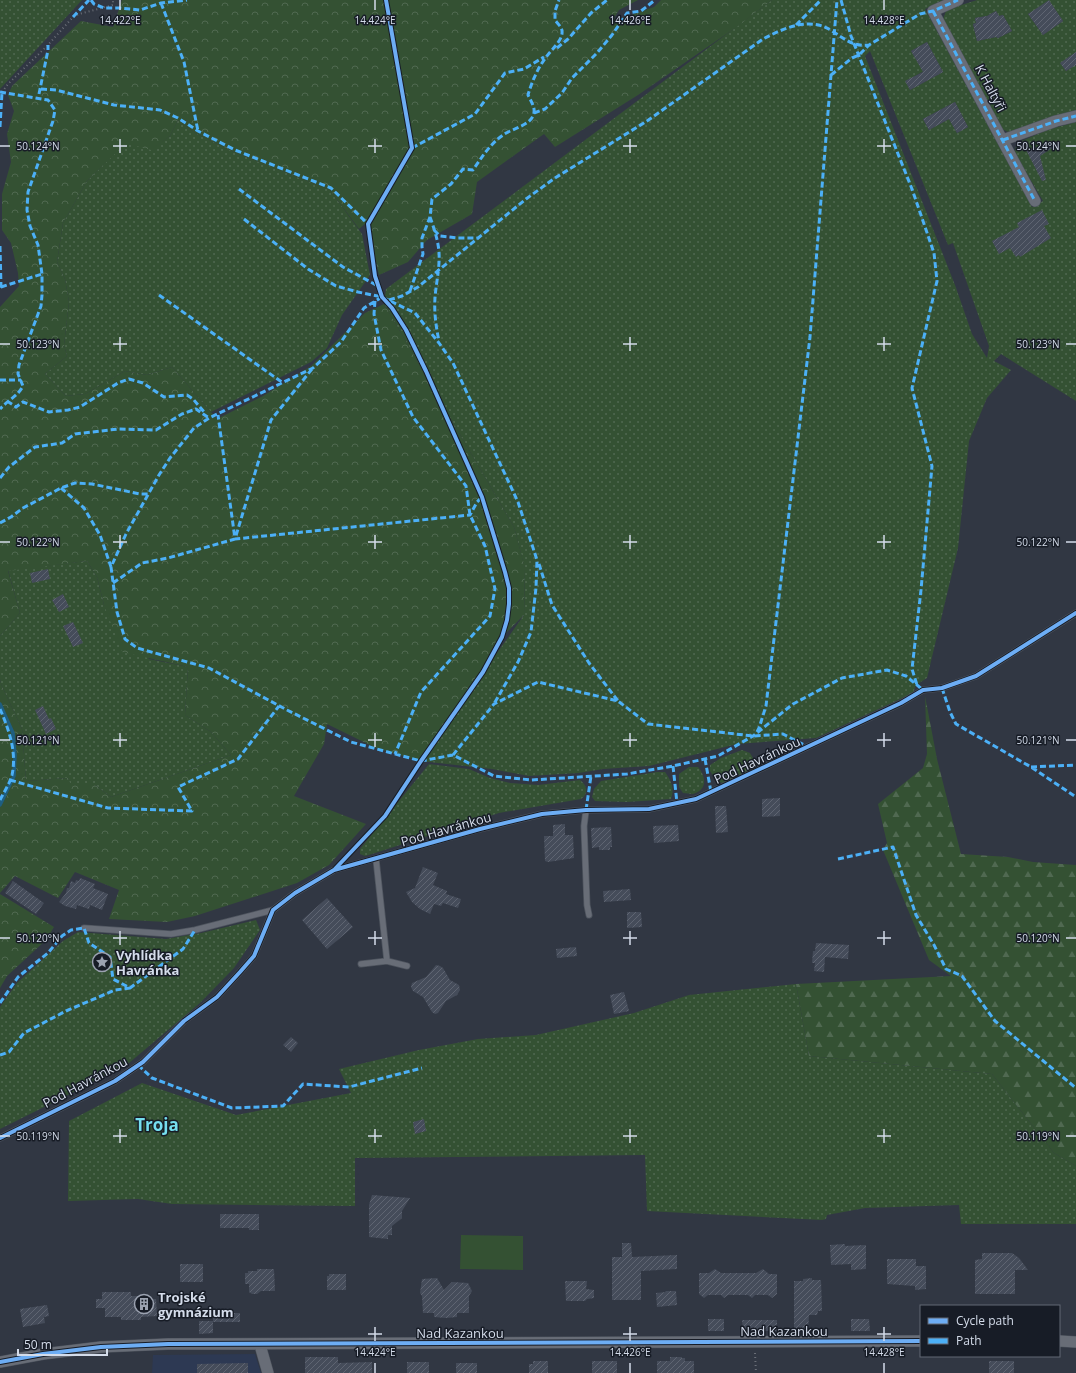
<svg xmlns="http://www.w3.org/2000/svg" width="1076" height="1373" viewBox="0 0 1076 1373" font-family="'Open Sans',sans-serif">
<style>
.built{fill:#2d3953}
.grass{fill:url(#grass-dots);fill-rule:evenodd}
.forest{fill:url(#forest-firs)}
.park{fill:url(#park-crowns)}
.pitch{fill:#345133}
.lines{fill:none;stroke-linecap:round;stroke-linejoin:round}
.stream{stroke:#1f5e80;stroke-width:3.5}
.building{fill:url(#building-hatch)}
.lane-casing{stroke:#4f555f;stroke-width:7}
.street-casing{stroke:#4f555f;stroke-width:12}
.path{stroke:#6b6f78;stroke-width:2;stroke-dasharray:1 3;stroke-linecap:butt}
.lane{stroke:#686d77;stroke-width:5.5}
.street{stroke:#686d77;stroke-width:11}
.quiet{stroke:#4cb0f7;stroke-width:3;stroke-dasharray:6 3;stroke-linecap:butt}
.cycleway-casing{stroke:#171c26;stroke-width:6}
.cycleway{stroke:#6dadf4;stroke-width:4}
.ticks{fill:none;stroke:#d4dcea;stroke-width:1.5}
.labels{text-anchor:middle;stroke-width:3;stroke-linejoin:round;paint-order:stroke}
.street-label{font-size:13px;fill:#d4dcea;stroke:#171c26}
.poi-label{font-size:13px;font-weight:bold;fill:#d4dcea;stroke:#171c26;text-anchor:start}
.district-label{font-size:17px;font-weight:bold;fill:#75deef;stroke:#171c26}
.ticks-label{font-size:10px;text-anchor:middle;fill:#d4dcea;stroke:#171c26;stroke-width:3;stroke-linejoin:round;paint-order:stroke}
</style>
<defs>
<pattern id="grass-dots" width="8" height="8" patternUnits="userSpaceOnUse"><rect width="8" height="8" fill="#345133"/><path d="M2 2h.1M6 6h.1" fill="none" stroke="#506951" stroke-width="1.8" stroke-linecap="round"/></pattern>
<pattern id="forest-firs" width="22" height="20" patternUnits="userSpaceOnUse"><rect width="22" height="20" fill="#345133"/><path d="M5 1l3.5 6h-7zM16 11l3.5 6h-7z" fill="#506951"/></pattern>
<pattern id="park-crowns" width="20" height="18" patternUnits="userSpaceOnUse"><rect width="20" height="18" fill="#345133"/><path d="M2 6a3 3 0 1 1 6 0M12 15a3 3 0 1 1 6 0" fill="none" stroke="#506951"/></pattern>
<pattern id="building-hatch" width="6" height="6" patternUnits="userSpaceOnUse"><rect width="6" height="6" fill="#454c5a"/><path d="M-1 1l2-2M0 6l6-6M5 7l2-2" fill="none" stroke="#5f6572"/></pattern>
</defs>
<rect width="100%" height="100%" fill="#313743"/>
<path class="built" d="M 255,1354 L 261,1373 L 152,1373 L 153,1355 Z"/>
<path class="grass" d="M 0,0 L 82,0 L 0,89 Z
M 772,0 L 943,0 L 925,9 L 1032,207 L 1043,201 L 1016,155 L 1015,150 L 1017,143 L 1047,130 L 1076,122 L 1076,401 L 1001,354 L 994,361 L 1011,370 L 987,398 L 969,441 L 958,548 L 927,678 L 916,685 L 913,693 L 816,738 L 737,744 L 649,766 L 603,769 L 579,773 L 529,776 L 492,769 L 420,761 L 524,615 L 525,569 L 514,527 L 384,304 L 386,289 ZM 927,42 L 943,72 L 910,90 L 906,81 L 924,71 L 911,51 ZM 870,51 L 948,245 L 953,243 L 989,346 L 987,358 L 972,334 L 955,285 L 865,56 ZM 955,102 L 968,127 L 957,133 L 949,119 L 929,130 L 923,119 ZM 1050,144 L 1040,156 L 1026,150 Z
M 977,0 L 1076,0 L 1076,52 L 1061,63 L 1066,71 L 1075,65 L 1076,67 L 1076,110 L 1008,132 L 1002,129 L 943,19 L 946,11 L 949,9 ZM 1049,1 L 1063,21 L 1043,35 L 1028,14 ZM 996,11 L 999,16 L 1003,15 L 1012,31 L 998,38 L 996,37 L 977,41 L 973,24 L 976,23 L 975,18 L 987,16 Z
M 178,120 L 195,133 L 236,153 L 330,190 L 362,234 L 370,275 L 342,315 L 327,348 L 311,362 L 211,412 L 172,367 L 147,375 L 125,371 L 85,394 L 66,396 L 45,374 L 67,356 L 64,345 L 69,302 L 65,279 L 57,262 L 63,223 L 87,181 L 126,142 L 151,149 L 170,136 Z
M 87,561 L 97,577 L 104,605 L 149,659 L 188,667 L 185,715 L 211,732 L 231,755 L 111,797 L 95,785 L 70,785 L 68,778 L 26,781 L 22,729 L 1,684 L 0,679 L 0,636 L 20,613 L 8,570 Z
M 742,750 L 750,753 L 754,760 L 752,766 L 747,771 L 723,783 L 717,782 L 710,771 L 710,765 L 721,758 Z
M 429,764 L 469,769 L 490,778 L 510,783 L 538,785 L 580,780 C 587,785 589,794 581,799 L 499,813 L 372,854 L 365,856 L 360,854 L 360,849 Z
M 689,767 L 698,767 C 706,776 708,790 693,794 C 690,794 686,793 683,793 L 679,787 L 679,774 Z
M 657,772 L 665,772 C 671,780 675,789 671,799 L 627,802 L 595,801 L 592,797 L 594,789 L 601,781 Z
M 256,920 L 260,930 L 234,968 L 200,1003 L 129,1063 L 64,1097 L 0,1129 L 0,1007 L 17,983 L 63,941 L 78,932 L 166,939 L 201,933 Z
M 796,984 L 809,1056 L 992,1074 L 1054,1153 L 1076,1166 L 1076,1224 L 961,1224 L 959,1205 L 865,1208 L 827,1215 L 826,1219 L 822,1220 L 647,1211 L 645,1155 L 355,1158 L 355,1206 L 172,1204 L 138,1199 L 68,1201 L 69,1121 L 142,1083 L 236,1115 L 351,1093 L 339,1069 L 419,1050 L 478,1039 L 536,1035 L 634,1013 L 689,995 Z"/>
<path class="forest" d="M 925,696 L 937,759 L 961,854 L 1008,857 L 1033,862 L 1076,865 L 1076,1166 L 1054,1153 L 992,1074 L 809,1056 L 796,984 L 951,976 L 929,960 L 883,850 L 887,843 L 878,804 L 923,768 L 927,754 Z"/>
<path class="park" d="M 122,0 L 638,0 L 619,10 L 614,18 L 617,20 L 654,7 L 661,0 L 772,0 L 738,26 L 638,95 L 555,147 L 544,134 L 477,182 L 472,214 L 427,240 L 408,262 L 379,275 L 366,223 L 359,229 L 330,190 L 236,153 L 195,133 L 178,120 L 170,136 L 151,150 L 126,143 L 87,181 L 63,223 L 57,262 L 65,279 L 69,302 L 64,345 L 67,356 L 45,374 L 66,396 L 85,394 L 125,371 L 147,375 L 172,367 L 217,419 L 263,396 L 311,366 L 365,313 L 384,304 L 514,527 L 525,568 L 524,615 L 502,637 L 483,672 L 420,761 L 376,748 L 327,724 L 324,744 L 294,796 L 366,824 L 329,865 L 297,883 L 195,916 L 167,922 L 109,919 L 119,890 L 75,872 L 58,898 L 15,876 L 0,893 L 0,800 L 3,796 L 0,794 L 0,679 L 1,684 L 22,729 L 26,781 L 68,778 L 71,785 L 95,785 L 111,797 L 231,755 L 211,732 L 185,715 L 188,667 L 122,652 L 104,605 L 97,577 L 87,561 L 8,571 L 20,613 L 0,636 L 0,307 L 19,286 L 18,273 L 11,243 L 2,230 L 2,194 L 11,162 L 7,134 L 14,111 L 8,95 L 12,86 L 81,21 L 113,27 Z
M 0,894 L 54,927 L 46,940 L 7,976 L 0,988 Z"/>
<path class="pitch" d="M 461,1235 L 523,1236 L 523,1270 L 460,1269 Z"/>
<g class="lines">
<path class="stream" d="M 0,704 L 13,733 L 15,755 L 14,776 L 0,805"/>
</g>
<path class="building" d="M 1049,0 L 1063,21 L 1043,35 L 1028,14 Z
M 996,11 L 999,16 L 1003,15 L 1012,31 L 998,38 L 996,37 L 977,41 L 973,24 L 976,23 L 975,18 L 987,16 Z
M 927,42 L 943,72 L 910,90 L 905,81 L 923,72 L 911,51 Z
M 1076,52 L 1076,65 L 1066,71 L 1060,63 Z
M 955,102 L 968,127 L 957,133 L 949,119 L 929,130 L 923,119 Z
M 1060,141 L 1060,143 L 1040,156 L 1046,180 L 1042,181 L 1026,150 Z
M 1042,210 L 1049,224 L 1044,226 L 1051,238 L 1020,257 L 1019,255 L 1016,257 L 1010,248 L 999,254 L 992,241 L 1019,227 L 1017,223 Z
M 48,569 L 50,579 L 32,583 L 30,573 Z
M 63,594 L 69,607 L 59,612 L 52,600 Z
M 73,622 L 83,643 L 73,647 L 63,626 Z
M 43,706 L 49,719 L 51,718 L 56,729 L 46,734 L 35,710 Z
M 780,798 L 780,816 L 762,817 L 762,799 Z
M 715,806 L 726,806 L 728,832 L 716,833 Z
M 565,824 L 565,835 L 573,835 L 574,858 L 548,862 L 545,861 L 544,836 L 553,836 L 553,825 Z
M 678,825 L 679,841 L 654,843 L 653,826 Z
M 611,827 L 612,847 L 610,847 L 610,850 L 599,850 L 599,847 L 592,848 L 591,828 Z
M 423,867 L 438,873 L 433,885 L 447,891 L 446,894 L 461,899 L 458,908 L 443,903 L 441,906 L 434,904 L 430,914 L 420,909 L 412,902 L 406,892 L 415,888 Z
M 80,878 L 95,884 L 93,888 L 108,894 L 102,910 L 90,905 L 89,909 L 77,905 L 76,909 L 65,906 L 59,902 L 66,893 L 67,888 L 69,888 L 71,881 L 75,883 L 76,880 L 79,881 Z
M 13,881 L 44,903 L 36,914 L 5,893 Z
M 630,889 L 631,900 L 604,902 L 603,891 Z
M 327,898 L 353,927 L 327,949 L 302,920 Z
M 627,912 L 641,912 L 642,927 L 627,928 Z
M 816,943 L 849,945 L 848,959 L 825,957 L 824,972 L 814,971 L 815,963 L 812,963 L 813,951 L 815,951 Z
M 576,947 L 577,956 L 557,958 L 556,949 Z
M 436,965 L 440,966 L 443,968 L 450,980 L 459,985 L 460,990 L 457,995 L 446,1001 L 438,1013 L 435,1014 L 432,1012 L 423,997 L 413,991 L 411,987 L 412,983 L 426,977 Z
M 624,992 L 629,1011 L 614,1014 L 610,995 Z
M 291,1037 L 298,1043 L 291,1052 L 283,1045 Z
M 424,1119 L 426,1131 L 415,1134 L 413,1122 Z
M 372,1195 L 410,1198 L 402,1211 L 402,1218 L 392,1226 L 392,1235 L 388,1235 L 388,1239 L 369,1237 L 369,1205 Z
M 220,1214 L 259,1214 L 259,1230 L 249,1230 L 249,1228 L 220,1228 Z
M 622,1243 L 631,1243 L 632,1257 L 677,1255 L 677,1269 L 641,1271 L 641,1300 L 612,1300 L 612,1257 L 622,1257 Z
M 845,1244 L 845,1246 L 866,1245 L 866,1269 L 851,1270 L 851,1264 L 831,1265 L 830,1245 Z
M 982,1253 L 1012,1253 L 1019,1258 L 1028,1270 L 1015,1270 L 1015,1294 L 975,1294 L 975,1260 L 982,1259 Z
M 887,1259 L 916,1259 L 916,1266 L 926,1266 L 926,1289 L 915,1290 L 915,1286 L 887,1284 Z
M 180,1264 L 203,1264 L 203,1282 L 180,1282 Z
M 257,1269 L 274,1269 L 275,1291 L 261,1291 L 257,1294 L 252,1294 L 249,1292 L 249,1284 L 245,1284 L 245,1273 L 248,1273 L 248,1271 L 257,1271 Z
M 715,1269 L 721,1273 L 756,1273 L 763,1269 L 769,1274 L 777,1274 L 777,1294 L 772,1298 L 768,1295 L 755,1295 L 752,1298 L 748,1295 L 728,1295 L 724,1298 L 721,1295 L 708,1295 L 704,1298 L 699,1294 L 699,1273 L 709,1273 Z
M 329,1274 L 346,1274 L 346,1290 L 327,1290 L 327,1276 L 329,1276 Z
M 437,1278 L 444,1290 L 452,1282 L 468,1283 L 472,1291 L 469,1296 L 469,1313 L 457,1313 L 457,1317 L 446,1318 L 434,1317 L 434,1313 L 423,1313 L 422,1296 L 420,1293 L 422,1279 Z
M 812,1278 L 812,1280 L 821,1280 L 822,1311 L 818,1311 L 817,1315 L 809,1315 L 808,1331 L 794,1331 L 794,1281 L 803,1281 L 803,1279 Z
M 565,1281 L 587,1281 L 586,1289 L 594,1290 L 594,1298 L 587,1299 L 585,1301 L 566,1301 Z
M 665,1291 L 676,1291 L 677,1305 L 657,1307 L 656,1293 L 666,1292 Z
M 102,1292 L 131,1292 L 131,1296 L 149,1296 L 149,1299 L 156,1299 L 157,1316 L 141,1317 L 141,1320 L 121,1320 L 121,1317 L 105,1317 L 105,1308 L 96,1308 L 96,1299 L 102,1299 Z
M 47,1305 L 49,1316 L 44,1317 L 45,1323 L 23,1327 L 20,1309 Z
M 213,1313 L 240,1313 L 240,1322 L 213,1322 L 213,1333 L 199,1334 L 199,1321 L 213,1321 Z
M 708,1319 L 724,1319 L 724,1331 L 708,1331 Z
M 851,1319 L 869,1319 L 870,1331 L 851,1331 Z
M 742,1320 L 777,1320 L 777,1331 L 743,1331 Z
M 305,1357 L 338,1357 L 338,1363 L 372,1362 L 372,1373 L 305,1373 Z
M 670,1357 L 682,1357 L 682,1358 L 685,1358 L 685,1361 L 694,1361 L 694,1373 L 657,1373 L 657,1361 L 670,1361 Z
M 533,1361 L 548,1361 L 548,1373 L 529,1373 L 529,1364 L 533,1364 Z
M 592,1361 L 617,1361 L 617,1373 L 592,1373 Z
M 989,1361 L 1014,1361 L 1014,1373 L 989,1373 Z
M 407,1362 L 429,1362 L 429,1373 L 407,1373 Z
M 248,1363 L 248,1373 L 197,1373 L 197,1364 Z
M 456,1363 L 477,1363 L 477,1373 L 456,1373 Z"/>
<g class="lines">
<g class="lane-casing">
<path id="lane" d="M 586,810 L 584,826 L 587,905 L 589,915
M 376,859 L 387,961
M 84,928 L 171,934 L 195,930 L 273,910 L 295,893 L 334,870 L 480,829 L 542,814 L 586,810 L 649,809 L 696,799 L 901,703 L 923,690 L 942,688 L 976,676 L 1076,613
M 361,964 L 387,961 L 407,966
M 0,1138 L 115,1081 L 143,1062 L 184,1021 L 217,997 L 240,972 L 254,956 L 273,910"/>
</g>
<g class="street-casing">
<path id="street" d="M 958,0 L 933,11 L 1035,201
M 1003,140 L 1056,121 L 1076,116
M 1059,1341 L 1076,1342
M 260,1345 L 268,1373
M 0,1362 L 43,1354 L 101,1347 L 168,1344 L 921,1341"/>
</g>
<path class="path" d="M 2,92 L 8,84 L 48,45 L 73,17 L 79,14 L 113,5 L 113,0
M 755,1353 L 756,1373"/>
<use href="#lane" class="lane"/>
<use href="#street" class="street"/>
<path class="quiet" d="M 91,0 L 94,4 L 104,8 L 120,8 L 140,10 L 161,3 L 187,0
M 841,0 L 851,36 L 912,189 L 934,253 L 937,281 L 912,388 L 932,466 L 921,590 L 912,669 L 917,685
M 161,3 L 184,62 L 198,131
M 933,11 L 1035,201
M 73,17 L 89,0
M 796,25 L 821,0
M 557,48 L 568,39 L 591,13 L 607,0
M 831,75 L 852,58 L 859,55 L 869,45 L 910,20 L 920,14 L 933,11 L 958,0
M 41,89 L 56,90 L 114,105 L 160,110 L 178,118 L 198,131 L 235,150 L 331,188 L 368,224
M 0,92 L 48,100 L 55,110 L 53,121 L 28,192 L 27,210 L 30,226 L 38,245 L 42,274 L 42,295 L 41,306 L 19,365 L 18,374 L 23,386 C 18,396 8,400 0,409
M 39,94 L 48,50 L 48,45
M 534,113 L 545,109 L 562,93 L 572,78 L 597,53 L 612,35 L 627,13 L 641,11 L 655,0
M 0,127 L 2,92
M 1003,140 L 1056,121 L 1076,116
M 412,148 L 475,114 L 505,73 L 524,69 L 544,57
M 239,189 L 343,267 L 378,286
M 430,217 C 434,228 438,240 439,252 C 440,268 436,283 435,298 C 434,312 436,327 439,341
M 244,219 L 308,269 L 336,286 L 358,292 L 382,297 L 415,313 L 439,343 L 453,363 L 518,502 L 537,560 L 536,588 L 531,632 L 518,662 L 494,704
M 434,230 L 440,236 L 458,238 L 479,238
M 0,246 L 1,287 L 0,289
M 1,287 L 42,274
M 410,291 L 423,254 L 422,247 L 422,238 L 430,217 L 432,199 L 451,184 L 463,169 L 473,170 C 482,157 490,144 503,135 C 512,128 536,125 534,109 C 533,104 530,99 528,95 C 533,78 540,63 552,50 C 556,45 563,38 562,31 C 562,27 557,23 555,20 L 555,11 L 559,0
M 159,295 L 283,383
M 382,297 L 364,308 L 341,342 L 313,368 L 209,418 L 194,428 L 170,458 L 159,475 L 126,534 L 111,567 L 117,612 L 125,639 L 137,648 L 209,668 L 287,710 L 351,742 L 421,761 L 453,755 L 494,776 L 531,780 L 627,774 L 673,766 L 718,756 L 753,736 L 793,704 L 842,678 L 887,670 L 906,676 L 923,690
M 389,300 L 402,296 L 418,287 L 526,199 L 555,178 L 647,121 L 763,39 C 784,28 810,16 832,31 C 845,39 853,47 869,45
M 375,301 L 374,314 L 381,350 L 413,417 L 466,486 L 470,515 L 485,546 L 495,589 L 490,616 L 421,692 L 395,754
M 312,369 L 271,420 L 235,539 L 470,515 L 477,502 L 482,497
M 0,380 L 21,380
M 7,401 L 16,407 L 23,402 L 49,412 L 68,410 L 80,407 L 118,383 L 129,379 L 143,383 L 164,397 L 187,395 L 193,399 L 205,413
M 0,478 L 9,467 L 35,447 L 62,443 L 75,434 L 118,429 L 156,430 L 182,414 L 196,409 L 209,418
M 61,488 L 84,508 L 100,535 L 111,567
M 0,523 L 11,517 L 23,508 L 61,488 L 75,483 L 92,484 L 140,494 L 149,494
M 539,564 L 552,605 L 589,663 L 618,701
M 113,583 L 142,563 L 168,558 L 235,539 L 218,415
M 942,688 L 950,712 L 956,724 L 1031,767 L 1076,797
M 0,709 C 9,730 17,752 12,775 C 10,783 4,792 0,800
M 757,732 L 759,728 L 766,706 L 810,337 L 837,0
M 453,755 L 494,704 L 538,682 L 618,701 L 648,724 L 753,736 L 783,734 L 808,747
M 705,759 L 711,792
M 673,766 L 677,803
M 1031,767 L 1076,765
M 10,780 L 108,808 L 192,811 L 178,787 L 238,759 L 279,706
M 586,810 L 591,776
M 838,859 L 893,847 L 916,915 L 934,945 L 946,969 L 962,976 L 995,1021 L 1076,1088
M 0,1003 L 18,977 L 48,953 L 62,936 L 71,930 L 84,928 L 89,943 L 110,957 L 113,979 L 130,988 L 183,949 L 195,930
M 0,1055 L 9,1052 L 24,1033 L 66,1011 L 115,990 L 130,988
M 138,1065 L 152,1078 L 232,1108 L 283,1106 L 303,1084 L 349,1087 L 422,1068"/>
<g class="cycleway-casing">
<path id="cycleway" d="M 334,870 L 385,816 L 421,761 L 483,672 L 502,637 L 507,620 L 509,604 L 509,588 L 505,572 L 482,497 L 426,371 L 406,330 L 392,308 L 382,297 L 375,276 L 368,224 L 412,148 L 386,0
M 0,1138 L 115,1081 L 143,1062 L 184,1021 L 217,997 L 240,972 L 254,956 L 273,910 L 295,893 L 334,870 L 480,829 L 542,814 L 586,810 L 649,809 L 696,799 L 901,703 L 923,690 L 942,688 L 976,676 L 1076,613
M 0,1362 L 43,1354 L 101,1347 L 168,1344 L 921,1341"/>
</g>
<use href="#cycleway" class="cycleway"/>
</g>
<path class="ticks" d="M 120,0 L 120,10M 375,0 L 375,10M 630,0 L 630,10M 884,0 L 884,10M 120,139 L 120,153M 375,139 L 375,153M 630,139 L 630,153M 884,139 L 884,153M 0,146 L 10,146M 113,146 L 127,146M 368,146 L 382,146M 623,146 L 637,146M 877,146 L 891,146M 1066,146 L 1076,146M 120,337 L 120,351M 375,337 L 375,351M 630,337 L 630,351M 884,337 L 884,351M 0,344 L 10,344M 113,344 L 127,344M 368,344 L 382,344M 623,344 L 637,344M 877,344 L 891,344M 1066,344 L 1076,344M 120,535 L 120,549M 375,535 L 375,549M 630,535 L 630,549M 884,535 L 884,549M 0,542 L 10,542M 113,542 L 127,542M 368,542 L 382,542M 623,542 L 637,542M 877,542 L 891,542M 1066,542 L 1076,542M 120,733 L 120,747M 375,733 L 375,747M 630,733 L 630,747M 884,733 L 884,747M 0,740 L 10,740M 113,740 L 127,740M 368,740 L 382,740M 623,740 L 637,740M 877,740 L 891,740M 1066,740 L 1076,740M 120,931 L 120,945M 375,931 L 375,945M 630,931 L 630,945M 884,931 L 884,945M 0,938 L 10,938M 113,938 L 127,938M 368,938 L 382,938M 623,938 L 637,938M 877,938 L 891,938M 1066,938 L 1076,938M 120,1129 L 120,1143M 375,1129 L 375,1143M 630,1129 L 630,1143M 884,1129 L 884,1143M 0,1136 L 10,1136M 113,1136 L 127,1136M 368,1136 L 382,1136M 623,1136 L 637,1136M 877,1136 L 891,1136M 1066,1136 L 1076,1136M 375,1327 L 375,1341M 630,1327 L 630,1341M 884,1327 L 884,1341M 368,1334 L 382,1334M 623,1334 L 637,1334M 877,1334 L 891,1334M 375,1363 L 375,1373M 630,1363 L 630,1373M 884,1363 L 884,1373"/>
<defs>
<g id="sight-ring" transform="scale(1)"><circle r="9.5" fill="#171c26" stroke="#9ba2b0" stroke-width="1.5"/><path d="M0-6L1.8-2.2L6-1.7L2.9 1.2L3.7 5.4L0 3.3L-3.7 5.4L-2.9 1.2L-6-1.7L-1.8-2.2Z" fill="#9ba2b0"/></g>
<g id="building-ring" transform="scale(1)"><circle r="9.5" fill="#171c26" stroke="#9ba2b0" stroke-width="1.5"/><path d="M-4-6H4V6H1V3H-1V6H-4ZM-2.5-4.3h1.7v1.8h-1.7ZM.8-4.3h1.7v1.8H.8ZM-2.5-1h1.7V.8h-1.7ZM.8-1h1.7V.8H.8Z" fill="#9ba2b0"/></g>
</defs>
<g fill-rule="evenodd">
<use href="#sight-ring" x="102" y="962"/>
<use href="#building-ring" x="144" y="1304"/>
</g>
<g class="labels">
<g class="street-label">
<text transform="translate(991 88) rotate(62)" y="5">K Haltýři</text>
<text transform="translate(757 760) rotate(-25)" y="5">Pod Havránkou</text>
<text transform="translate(446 829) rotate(-16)" y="5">Pod Havránkou</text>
<text transform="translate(85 1082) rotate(-28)" y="5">Pod Havránkou</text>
<text x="784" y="1336">Nad Kazankou</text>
<text x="460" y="1338">Nad Kazankou</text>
</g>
<g class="poi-label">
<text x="116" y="960">Vyhlídka<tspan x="116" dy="15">Havránka</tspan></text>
<text x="158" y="1302">Trojské<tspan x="158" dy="15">gymnázium</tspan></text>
</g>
<g class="district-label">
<text x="157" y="1131">Troja</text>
</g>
</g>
<g class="ticks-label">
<text x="120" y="24">14.422°E</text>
<text x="375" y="24">14.424°E</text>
<text x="630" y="24">14.426°E</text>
<text x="884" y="24">14.428°E</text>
<text x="38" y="150">50.124°N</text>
<text x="1038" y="150">50.124°N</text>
<text x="38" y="348">50.123°N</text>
<text x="1038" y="348">50.123°N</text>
<text x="38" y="546">50.122°N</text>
<text x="1038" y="546">50.122°N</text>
<text x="38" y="744">50.121°N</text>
<text x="1038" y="744">50.121°N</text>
<text x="38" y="942">50.120°N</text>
<text x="1038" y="942">50.120°N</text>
<text x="38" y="1140">50.119°N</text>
<text x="1038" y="1140">50.119°N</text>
<text x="375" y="1356">14.424°E</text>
<text x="630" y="1356">14.426°E</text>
<text x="884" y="1356">14.428°E</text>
</g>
<rect x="920" y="1305" width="140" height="52" fill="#171c26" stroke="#636974"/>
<rect x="928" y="1318" width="20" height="6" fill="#6dadf4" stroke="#636974"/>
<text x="956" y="1325" font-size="12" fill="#d4dcea">Cycle path</text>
<rect x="928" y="1338" width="20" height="6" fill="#4cb0f7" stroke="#636974"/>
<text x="956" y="1345" font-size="12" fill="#d4dcea">Path</text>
<path d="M18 1349v6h89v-6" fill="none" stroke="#d4dcea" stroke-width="2"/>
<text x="24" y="1349" font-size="12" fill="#d4dcea" stroke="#171c26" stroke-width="3" paint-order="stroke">50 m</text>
</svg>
